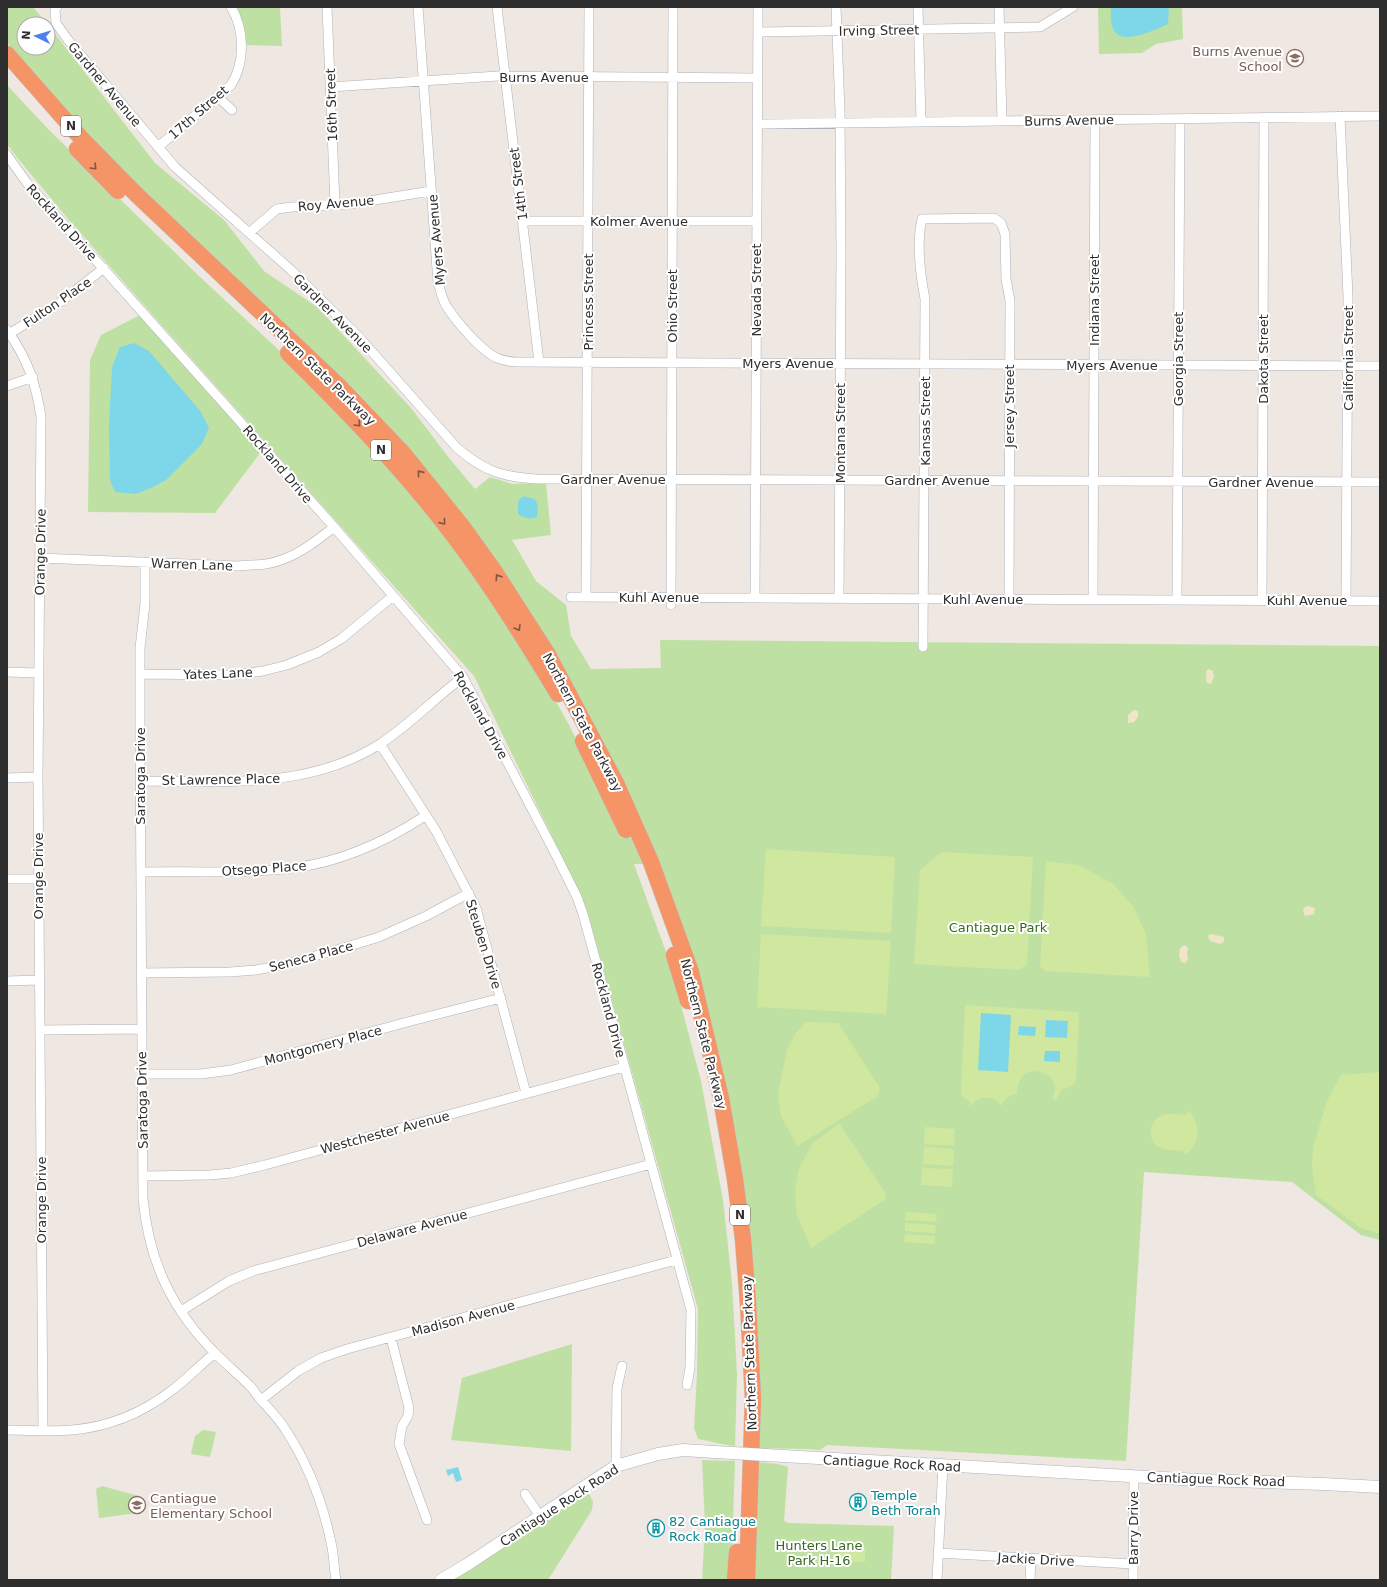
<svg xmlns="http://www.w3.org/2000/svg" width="1387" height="1587" viewBox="0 0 1387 1587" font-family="'DejaVu Sans',sans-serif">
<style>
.green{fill:#bfe0a3}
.sand{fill:#f0e5c8}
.pitch{fill:#d0e79f}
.water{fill:#7dd7e8}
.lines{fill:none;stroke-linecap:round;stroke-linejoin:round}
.street-casing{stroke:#aeb1b9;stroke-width:10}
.secondary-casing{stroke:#aeb1b9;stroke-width:13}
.highway-casing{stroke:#c4c4c4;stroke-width:17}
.street{stroke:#fff;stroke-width:9}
.secondary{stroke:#fff;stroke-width:12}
.highway{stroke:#f49467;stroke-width:16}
.secondary-bridge-casing{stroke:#aeb1b9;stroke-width:13;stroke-linecap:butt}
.secondary-bridge{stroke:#fff;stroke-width:12}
.oneway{stroke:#7d5745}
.labels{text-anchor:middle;stroke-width:4;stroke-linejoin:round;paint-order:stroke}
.shield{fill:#fff;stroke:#6d6d6d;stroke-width:1}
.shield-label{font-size:12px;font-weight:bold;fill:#2e2e2e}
.street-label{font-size:13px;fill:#2e2e2e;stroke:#fff}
.education-label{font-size:13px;fill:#785e54;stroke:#fff;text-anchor:end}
.park-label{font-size:13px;fill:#376920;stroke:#fff}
.culture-label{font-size:13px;fill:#0d838f;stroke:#fff;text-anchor:start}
</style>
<rect width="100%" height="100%" fill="#eee7e2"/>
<path class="green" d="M 7,7 L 33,7 L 47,24 L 24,24 L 24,48 L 48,48 L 48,25 L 155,163 L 224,220 L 264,271 L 317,307 L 411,408 L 449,458 L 475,489 L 490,477 L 512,484 L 546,483 L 551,535 L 512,540 L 536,581 L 566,605 L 571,636 L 591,669 L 661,668 L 660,640 L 1380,646 L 1380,1240 L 1361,1235 L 1292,1182 L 1144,1172 L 1126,1461 L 827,1445 L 820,1450 C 799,1448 778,1449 756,1448 L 751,1261 L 658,864 L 634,864 L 670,963 L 701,1081 L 723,1200 L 732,1283 L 737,1374 L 735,1446 C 722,1445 711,1441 698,1439 L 694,1428 L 697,1374 L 698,1309 L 587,911 L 581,896 L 474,676 L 165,329 L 69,220 L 19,160 L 7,144 L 7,85 L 48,129 L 199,276 L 296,366 L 419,499 L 531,657 L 568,723 L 596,779 L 622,838 L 647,838 L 501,574 L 186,234 L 88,134 L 34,76 L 7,42 Z
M 237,7 L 280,7 L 282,46 L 247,45 Z
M 1098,7 L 1182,7 L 1183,39 L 1156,44 L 1142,53 L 1099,54 Z
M 144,313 L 264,448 L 215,513 L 88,512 L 90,360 L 101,335 Z
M 572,1344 L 571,1451 L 451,1440 L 462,1378 Z
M 203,1430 L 216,1432 L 210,1457 L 191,1454 L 195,1436 Z
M 702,1460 L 735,1461 L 731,1580 L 702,1580 L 705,1526 Z
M 756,1462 L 778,1464 L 788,1467 L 784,1521 L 787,1522 L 788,1523 L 894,1526 L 891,1580 L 752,1580 Z
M 585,1485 L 593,1502 L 592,1510 L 548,1580 L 441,1580 Z
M 102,1486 L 139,1496 L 138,1513 L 99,1518 L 96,1489 Z"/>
<path class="sand" d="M 1209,669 L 1213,671 L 1214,677 L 1211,684 L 1207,683 C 1205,679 1207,675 1206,671 Z
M 1134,710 L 1138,711 L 1138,717 L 1134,722 L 1128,723 L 1128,715 Z
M 1308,906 L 1315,908 L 1314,914 L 1305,916 L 1303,910 L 1305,907 Z
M 1211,934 L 1224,937 L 1224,942 L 1220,944 L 1210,941 L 1208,936 Z
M 1185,945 L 1188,948 L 1187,954 L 1188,959 L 1185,963 L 1181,962 L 1179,956 L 1180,948 Z"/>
<path class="pitch" d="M 766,849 L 895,857 L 891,933 L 761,926 Z
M 942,852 L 1033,857 L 1027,964 L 1019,970 L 914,964 L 920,870 Z
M 1046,861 L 1079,865 L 1113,884 L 1133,906 L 1146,934 L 1150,977 L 1045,971 L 1040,966 Z
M 761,934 L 891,941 L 886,1014 L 757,1007 Z
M 965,1005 L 1079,1012 L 1076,1080 C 1072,1086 1069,1089 1061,1089 L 1061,1092 L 1056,1100 L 1052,1098 C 1067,1073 1018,1055 1017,1094 C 1009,1096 1005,1098 1001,1106 C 996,1098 986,1095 977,1100 C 974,1102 972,1105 969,1106 L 970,1101 L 963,1098 L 961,1093 Z
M 806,1022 L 838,1023 L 880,1088 L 878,1096 L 797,1146 L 781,1116 L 778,1093 L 787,1050 L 796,1033 Z
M 1380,1072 L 1380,1234 L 1361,1228 L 1316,1195 L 1312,1166 L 1313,1147 L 1327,1101 L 1341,1075 Z
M 1189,1111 C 1201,1124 1200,1143 1186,1154 L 1183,1151 C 1176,1150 1168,1151 1161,1148 C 1146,1142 1148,1120 1163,1115 C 1170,1113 1179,1115 1185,1115 Z
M 839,1123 L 886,1194 L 884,1200 L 811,1248 L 797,1215 L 795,1190 L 799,1169 L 812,1144 Z
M 925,1127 L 955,1129 L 954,1146 L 924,1144 Z
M 924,1147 L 954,1149 L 953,1166 L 923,1164 Z
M 922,1168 L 953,1169 L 952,1187 L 921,1185 Z
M 906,1212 L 937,1214 L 936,1222 L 905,1220 Z
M 905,1223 L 936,1225 L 935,1233 L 905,1231 Z
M 905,1234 L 935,1236 L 935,1244 L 904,1242 Z
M 865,1548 L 865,1562 L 837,1562 L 837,1549 Z"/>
<path class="water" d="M 1111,7 L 1169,7 L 1168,24 C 1157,29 1125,45 1115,32 C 1110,25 1111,15 1111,7 Z
M 134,343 L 149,351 L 201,412 L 209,428 L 202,444 L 166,480 L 151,488 L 136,494 L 115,492 L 110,480 L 109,427 L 112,367 L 120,347 Z
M 523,496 L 535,499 L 538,506 L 537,517 C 529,520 524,518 518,514 L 518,501 Z
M 981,1013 L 1011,1015 L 1008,1072 L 978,1070 Z
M 1046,1020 L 1068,1021 L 1067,1038 L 1045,1037 Z
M 1019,1026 L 1036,1027 L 1035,1036 L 1018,1035 Z
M 1045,1051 L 1060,1051 L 1060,1062 L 1044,1061 Z
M 458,1467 L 462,1480 L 456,1482 L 453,1473 L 448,1476 L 446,1470 Z"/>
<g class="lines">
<g class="street-casing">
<path id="street" d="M 57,7 L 55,9 L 56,23 L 68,40 L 175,167 L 291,270 L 359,337 L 457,448 C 484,471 502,477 537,479 L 1380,482
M 327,7 L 335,204
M 418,7 L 438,283 C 441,291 442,300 447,307 C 456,321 481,351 497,358 C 504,361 511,362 518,362 L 1380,366
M 497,7 L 539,362
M 836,7 L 840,111 L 841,254 L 839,598
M 918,7 L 921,122
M 999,7 L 1002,121
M 758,32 L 1040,27 L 1073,7
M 330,87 L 498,76 L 757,78
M 218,97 L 232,110
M 1340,116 L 1348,296 L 1346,600
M 757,124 L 1380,116
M 158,147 L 231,85 C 245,63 245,30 231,7
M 7,155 L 27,183 L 334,527 L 463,677 L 556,855 L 577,897 L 583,914 L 691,1310 L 690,1368 L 687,1385
M 522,221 L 757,221
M 249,233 L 277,209 L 292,207 L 350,204 L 431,191
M 7,330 C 27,358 36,383 41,417 L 38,777 L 43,1430
M 9,334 L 62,301 L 104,268
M 7,386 L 33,377
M 40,558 L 238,566 C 247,565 257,565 266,564 C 292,560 314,543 334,527
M 145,563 L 145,604 L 140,648 L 140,739 L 143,1199 C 149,1261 171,1309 216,1354 C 227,1365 240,1376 251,1387 C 255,1392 258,1397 262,1401 C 271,1411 280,1420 287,1432 C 309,1466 324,1507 332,1547 C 334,1558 334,1569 336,1580
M 571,597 L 1380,601
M 586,597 L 589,7
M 755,598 L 758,7
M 1093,599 L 1095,120
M 1177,600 L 1180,119
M 1262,600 L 1264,117
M 671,605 L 673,7
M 923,647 L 925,299 C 920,273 916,244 922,219 L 994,218 L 1001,223 L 1005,234 L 1006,279 L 1010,301 L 1009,599
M 7,672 L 38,673
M 140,674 L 233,675 L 263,671 L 287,665 L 319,652 L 341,639 L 393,596
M 380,744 L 436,831 L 476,908 L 526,1093
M 7,778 L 38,777
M 140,781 C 222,781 308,790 380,744 C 409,725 435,698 463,677
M 141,872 C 191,871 243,874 293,868 C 341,862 385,842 425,816
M 7,879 L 38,879
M 142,973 L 230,972 L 256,970 L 283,965 L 343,948 L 379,937 L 426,916 L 469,893
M 7,981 L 39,980
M 40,1030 L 141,1029
M 142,1074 L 201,1074 L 231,1070 L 415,1020 L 501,998
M 143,1176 L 210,1175 L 231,1173 L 265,1165 L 624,1067
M 181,1311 L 229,1281 L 253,1271 L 651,1164
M 391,1338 L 409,1408 L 408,1416 L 402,1426 L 399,1444 L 427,1520
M 261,1400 L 298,1371 L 321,1358 L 347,1349 L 676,1260
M 7,1430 C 28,1430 50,1432 72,1430 C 108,1427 142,1413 171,1391 C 186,1380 200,1365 215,1353
M 616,1466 L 617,1388 L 622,1366
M 525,1494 L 540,1516
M 938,1553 L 1133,1564
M 937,1580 L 943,1465
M 1030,1580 L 1031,1559
M 1133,1580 L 1134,1476"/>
</g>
<g class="secondary-casing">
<path id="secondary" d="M 766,1455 L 1199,1480 L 1323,1484 L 1380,1487
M 441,1580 L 468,1564 L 616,1466 L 658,1454 L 683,1450 L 715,1452"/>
</g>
<g class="highway-casing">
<path id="highway" d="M 7,54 L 81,138 L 137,195 L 339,386 L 403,453 L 462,526 L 495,572 L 547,653 L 616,783 L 651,862 L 691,972 L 721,1098 L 735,1179 L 743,1239 L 748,1302 L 753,1398 L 747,1580
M 77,149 L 118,191
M 288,353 C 346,410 404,470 453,535 C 492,586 525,640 558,694
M 583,741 L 626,830
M 674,955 L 688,1001
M 735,1580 L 737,1552"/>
</g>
<use href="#street" class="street"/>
<use href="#secondary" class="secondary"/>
<use href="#highway" class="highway"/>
<g class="secondary-bridge-casing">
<path id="secondary-bridge" d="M 715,1452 L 766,1455"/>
</g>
<use href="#secondary-bridge" class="secondary-bridge"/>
</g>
<defs><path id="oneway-chevron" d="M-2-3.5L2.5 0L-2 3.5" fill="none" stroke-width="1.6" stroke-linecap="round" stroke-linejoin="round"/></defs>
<g class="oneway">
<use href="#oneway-chevron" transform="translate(94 167) rotate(46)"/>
<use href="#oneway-chevron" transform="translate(358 424) rotate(46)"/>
<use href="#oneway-chevron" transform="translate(420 473) rotate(-129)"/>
<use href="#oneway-chevron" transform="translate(443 522) rotate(51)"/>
<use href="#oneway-chevron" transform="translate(498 577) rotate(-123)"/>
<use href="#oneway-chevron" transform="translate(518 628) rotate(59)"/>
</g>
<defs>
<g id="school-ring" transform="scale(0.9)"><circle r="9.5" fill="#fff" stroke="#8d6e63" stroke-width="1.5"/><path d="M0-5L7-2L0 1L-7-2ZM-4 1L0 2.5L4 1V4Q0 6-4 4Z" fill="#8d6e63"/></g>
<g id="building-ring" transform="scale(0.9)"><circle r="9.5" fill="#fff" stroke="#0f9aa8" stroke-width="1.5"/><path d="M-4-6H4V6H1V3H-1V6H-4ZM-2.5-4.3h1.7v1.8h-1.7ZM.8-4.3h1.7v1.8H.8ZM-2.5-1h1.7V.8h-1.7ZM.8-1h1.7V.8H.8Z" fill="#0f9aa8"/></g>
</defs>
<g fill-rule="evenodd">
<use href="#school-ring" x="1295" y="58"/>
<use href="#building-ring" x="858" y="1502"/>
<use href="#school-ring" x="137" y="1505"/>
<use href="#building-ring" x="656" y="1528"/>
</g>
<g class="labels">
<g class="shield">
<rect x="61" y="116" width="20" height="20" rx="3"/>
<rect x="371" y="440" width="20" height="20" rx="3"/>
<rect x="730" y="1205" width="20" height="20" rx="3"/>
</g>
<g class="shield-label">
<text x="71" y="130">N</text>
<text x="381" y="454">N</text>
<text x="740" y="1219">N</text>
</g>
<g class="street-label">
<text transform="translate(879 30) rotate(-1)" y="5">Irving Street</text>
<text x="544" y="82">Burns Avenue</text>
<text transform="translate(105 84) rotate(50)" y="5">Gardner Avenue</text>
<text transform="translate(331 105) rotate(-92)" y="5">16th Street</text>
<text transform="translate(198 112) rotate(-41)" y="5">17th Street</text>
<text transform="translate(1069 120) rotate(-1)" y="5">Burns Avenue</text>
<text transform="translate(518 184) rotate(-97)" y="5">14th Street</text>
<text transform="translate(336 203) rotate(-5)" y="5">Roy Avenue</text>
<text x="639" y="226">Kolmer Avenue</text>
<text transform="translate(62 222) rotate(48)" y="5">Rockland Drive</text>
<text transform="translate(436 240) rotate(-95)" y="5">Myers Avenue</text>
<text transform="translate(756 290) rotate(-90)" y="5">Nevada Street</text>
<text transform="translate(1094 300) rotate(-90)" y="5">Indiana Street</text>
<text transform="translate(57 302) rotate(-34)" y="5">Fulton Place</text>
<text transform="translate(588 302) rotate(-90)" y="5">Princess Street</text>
<text transform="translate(672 306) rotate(-90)" y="5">Ohio Street</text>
<text transform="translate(333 313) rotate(45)" y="5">Gardner Avenue</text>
<text transform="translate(1348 358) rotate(-90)" y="5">California Street</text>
<text transform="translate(1178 359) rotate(-90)" y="5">Georgia Street</text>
<text transform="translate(1263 359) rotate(-90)" y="5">Dakota Street</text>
<text x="788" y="368">Myers Avenue</text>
<text x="1112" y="370">Myers Avenue</text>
<text transform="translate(318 369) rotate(44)" y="5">Northern State Parkway</text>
<text transform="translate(1009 406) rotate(-90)" y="5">Jersey Street</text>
<text transform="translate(925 421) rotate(-90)" y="5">Kansas Street</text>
<text transform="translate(840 433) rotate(-90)" y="5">Montana Street</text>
<text transform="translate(278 464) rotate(49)" y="5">Rockland Drive</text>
<text x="613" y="484">Gardner Avenue</text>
<text x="937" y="485">Gardner Avenue</text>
<text x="1261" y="487">Gardner Avenue</text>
<text transform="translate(40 552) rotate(-89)" y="5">Orange Drive</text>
<text transform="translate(192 564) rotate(2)" y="5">Warren Lane</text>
<text x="659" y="602">Kuhl Avenue</text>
<text x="983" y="604">Kuhl Avenue</text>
<text x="1307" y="605">Kuhl Avenue</text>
<text transform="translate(218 673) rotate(-2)" y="5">Yates Lane</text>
<text transform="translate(481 715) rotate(61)" y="5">Rockland Drive</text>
<text transform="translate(583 722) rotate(62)" y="5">Northern State Parkway</text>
<text transform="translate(140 776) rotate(-90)" y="5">Saratoga Drive</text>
<text transform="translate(221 779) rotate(-1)" y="5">St Lawrence Place</text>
<text transform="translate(264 868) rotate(-4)" y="5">Otsego Place</text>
<text transform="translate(38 876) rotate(-90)" y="5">Orange Drive</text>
<text transform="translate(484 944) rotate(73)" y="5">Steuben Drive</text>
<text transform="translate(311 956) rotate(-15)" y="5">Seneca Place</text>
<text transform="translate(609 1010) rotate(75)" y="5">Rockland Drive</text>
<text transform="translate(704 1034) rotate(76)" y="5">Northern State Parkway</text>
<text transform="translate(323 1045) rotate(-15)" y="5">Montgomery Place</text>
<text transform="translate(142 1100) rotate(-91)" y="5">Saratoga Drive</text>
<text transform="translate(385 1132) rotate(-15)" y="5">Westchester Avenue</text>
<text transform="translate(41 1200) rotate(-90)" y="5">Orange Drive</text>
<text transform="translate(412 1228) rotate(-15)" y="5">Delaware Avenue</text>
<text transform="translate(463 1318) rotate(-15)" y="5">Madison Avenue</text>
<text transform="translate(749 1353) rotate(-92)" y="5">Northern State Parkway</text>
<text transform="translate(892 1463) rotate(3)" y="5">Cantiague Rock Road</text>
<text transform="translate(1216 1479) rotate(2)" y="5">Cantiague Rock Road</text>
<text transform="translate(559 1505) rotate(-33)" y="5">Cantiague Rock Road</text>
<text transform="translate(1133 1528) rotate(-90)" y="5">Barry Drive</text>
<text transform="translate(1036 1559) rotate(3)" y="5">Jackie Drive</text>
</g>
<g class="education-label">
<text x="1282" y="56">Burns Avenue<tspan x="1282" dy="15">School</tspan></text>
<text x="150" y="1503" text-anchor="start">Cantiague<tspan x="150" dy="15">Elementary School</tspan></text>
</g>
<g class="park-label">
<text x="998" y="932">Cantiague Park</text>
<text x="819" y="1550">Hunters Lane<tspan x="819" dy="15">Park H-16</tspan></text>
</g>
<g class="culture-label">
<text x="871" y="1500">Temple<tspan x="871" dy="15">Beth Torah</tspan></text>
<text x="669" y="1526">82 Cantiague<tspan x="669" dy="15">Rock Road</tspan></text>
</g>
</g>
<rect width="1387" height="1587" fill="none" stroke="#2e2e2e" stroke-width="16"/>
<g transform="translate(36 36) rotate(275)"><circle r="19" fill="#ffffff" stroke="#ababab"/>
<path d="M0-3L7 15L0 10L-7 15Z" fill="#4e7eef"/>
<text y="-6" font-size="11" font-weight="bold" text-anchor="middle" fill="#2e2e2e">N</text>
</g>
</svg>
